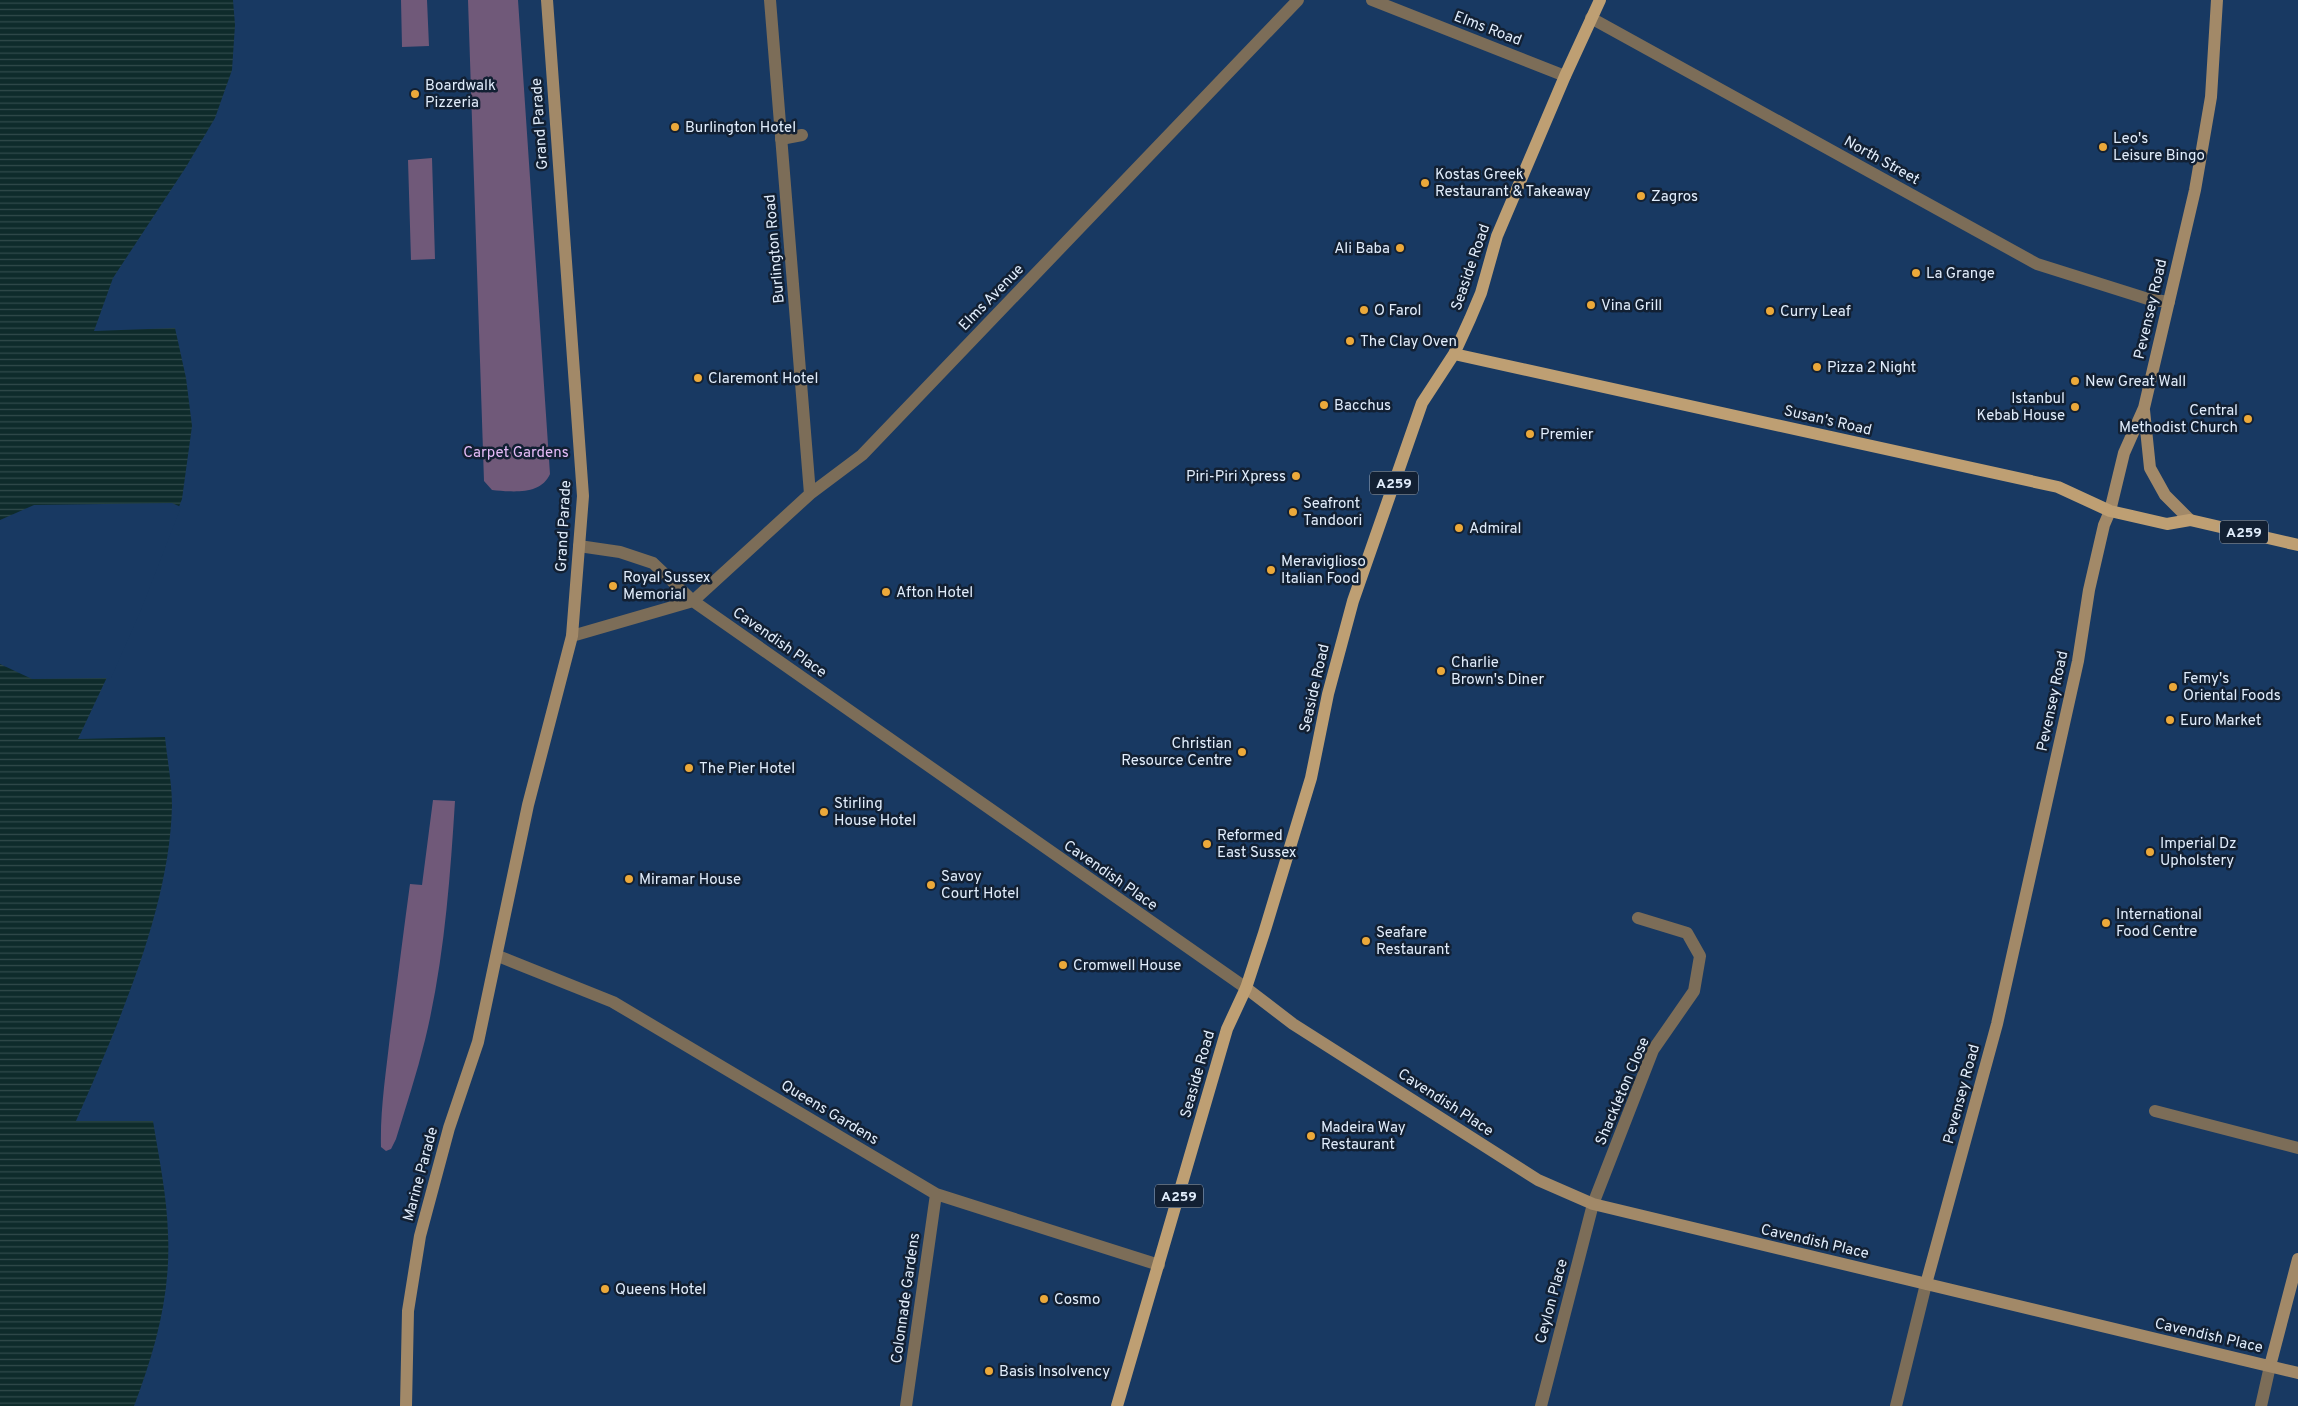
<svg xmlns="http://www.w3.org/2000/svg" width="2298" height="1406" viewBox="0 0 2298 1406" font-family="Overpass,sans-serif">
<style>
.garden{fill:#705979}
.water{fill:url(#water-rules)}
.pier{fill:#183962}
.lines{fill:none;stroke-linecap:round;stroke-linejoin:round}
.lane{stroke:#7c6d58;stroke-width:12}
.street{stroke:#7c6d58;stroke-width:12}
.secondary{stroke:#a28968;stroke-width:12}
.primary{stroke:#be9f73;stroke-width:12}
.poi-dot{fill:#eca93a;stroke:#122033;stroke-width:2}
.labels{text-anchor:middle;stroke-width:5;stroke-linejoin:round;paint-order:stroke}
.shield{fill:#122033;stroke:#a3b0c0;stroke-width:1}
.shield-label{font-size:14px;font-weight:bold;fill:#e1edfc}
.street-label{font-size:15px;fill:#e1edfc;stroke:#122033}
.poi-label{font-size:15px;fill:#e1edfc;stroke:#122033;text-anchor:start}
.park-label{font-size:15px;fill:#e5bbf7;stroke:#122033}
</style>
<defs>
<pattern id="water-rules" width="6" height="5" patternUnits="userSpaceOnUse" patternTransform="scale(1.25)"><rect width="6" height="5" fill="#0e2b2b"/><path d="M0 2.5h6" fill="none" stroke="#314a4b"/></pattern>
</defs>
<rect width="100%" height="100%" fill="#183962"/>
<path class="garden" d="M 401,0 L 427,0 L 429,46 L 402,47 Z
M 468,0 L 518,0 L 550,474 C 541,495 513,492 492,490 L 484,481 Z
M 432,158 L 435,259 L 411,260 L 408,160 Z
M 433,800 L 455,801 C 450,881 444,962 425,1040 C 417,1073 406,1106 396,1139 L 391,1149 L 386,1151 L 381,1147 C 380,1110 386,1073 390,1036 C 397,985 403,935 410,884 L 422,885 Z"/>
<path class="water" d="M 0,0 L 233,0 L 235,25 L 232,70 L 215,118 L 186,167 L 113,278 L 94,331 L 175,328 L 186,378 L 192,426 L 182,499 L 139,609 L 78,739 L 165,737 C 167,759 172,783 172,805 C 170,909 117,1027 76,1121 L 153,1121 C 159,1158 167,1196 168,1234 C 171,1294 155,1351 134,1406 L 0,1406 Z"/>
<path class="pier" d="M 172,503 L 181,507 L 141,610 L 111,678 L 32,679 L 0,664 L 0,520 L 34,505 Z"/>
<g class="lines">
<path class="lane" d="M 781,139 L 802,135
M 2155,1111 L 2298,1148"/>
<path class="street" d="M 770,0 L 810,494
M 1372,0 L 1565,76
M 1591,18 L 2037,264 L 2148,299 L 2169,302
M 572,636 L 693,601 L 653,563 L 620,552 L 579,546
M 498,956 L 613,1002 L 936,1194 L 1159,1265
M 1246,988 L 693,601 L 810,494 L 862,455 L 1298,0
M 906,1406 L 936,1194
M 1541,1406 L 1593,1204 L 1653,1050 L 1694,991 L 1700,956 L 1687,933 L 1638,918
M 1896,1406 L 1926,1284
M 2261,1406 L 2270,1366"/>
<path class="secondary" d="M 2144,410 L 2150,468 L 2165,495 L 2190,520
M 1246,988 L 1293,1024 L 1538,1180 L 1593,1204 L 2298,1373
M 1926,1284 L 1997,1024 L 2078,661 L 2089,590 L 2104,525 L 2110,511 L 2124,453 L 2144,408 L 2195,190 L 2211,97 L 2217,0
M 2270,1366 L 2298,1259
M 406,1406 L 408,1311 L 420,1236 L 449,1128 L 478,1042 L 528,805 L 572,636 L 583,496 L 547,0"/>
<path class="primary" d="M 1454,354 L 2058,487 L 2110,511 L 2167,524 L 2190,520 L 2298,545
M 1117,1406 L 1227,1029 L 1246,988 L 1264,933 L 1311,778 L 1328,694 L 1353,601 L 1422,403 L 1454,354 L 1470,319 L 1481,293 L 1497,236 L 1565,76 L 1600,0"/>
</g>
<g class="poi-dot">
<circle cx="415" cy="94" r="5"/>
<circle cx="675" cy="127" r="5"/>
<circle cx="2103" cy="147" r="5"/>
<circle cx="1425" cy="183" r="5"/>
<circle cx="1641" cy="196" r="5"/>
<circle cx="1400" cy="248" r="5"/>
<circle cx="1916" cy="273" r="5"/>
<circle cx="1591" cy="305" r="5"/>
<circle cx="1364" cy="310" r="5"/>
<circle cx="1770" cy="311" r="5"/>
<circle cx="1350" cy="341" r="5"/>
<circle cx="1817" cy="367" r="5"/>
<circle cx="698" cy="378" r="5"/>
<circle cx="2075" cy="381" r="5"/>
<circle cx="1324" cy="405" r="5"/>
<circle cx="2075" cy="407" r="5"/>
<circle cx="2248" cy="419" r="5"/>
<circle cx="1530" cy="434" r="5"/>
<circle cx="1296" cy="476" r="5"/>
<circle cx="1293" cy="512" r="5"/>
<circle cx="1459" cy="528" r="5"/>
<circle cx="1271" cy="570" r="5"/>
<circle cx="613" cy="586" r="5"/>
<circle cx="886" cy="592" r="5"/>
<circle cx="1441" cy="671" r="5"/>
<circle cx="2173" cy="687" r="5"/>
<circle cx="2170" cy="720" r="5"/>
<circle cx="1242" cy="752" r="5"/>
<circle cx="689" cy="768" r="5"/>
<circle cx="824" cy="812" r="5"/>
<circle cx="1207" cy="844" r="5"/>
<circle cx="2150" cy="852" r="5"/>
<circle cx="629" cy="879" r="5"/>
<circle cx="931" cy="885" r="5"/>
<circle cx="2106" cy="923" r="5"/>
<circle cx="1366" cy="941" r="5"/>
<circle cx="1063" cy="965" r="5"/>
<circle cx="1311" cy="1136" r="5"/>
<circle cx="605" cy="1289" r="5"/>
<circle cx="1044" cy="1299" r="5"/>
<circle cx="989" cy="1371" r="5"/>
</g>
<g class="labels">
<g class="shield">
<rect x="1370" y="471.5" width="48" height="23" rx="4"/>
<rect x="2220" y="520.5" width="48" height="23" rx="4"/>
<rect x="1155" y="1184.5" width="48" height="23" rx="4"/>
</g>
<g class="shield-label">
<text x="1394" y="488">A259</text>
<text x="2244" y="537">A259</text>
<text x="1179" y="1201">A259</text>
</g>
<g class="street-label">
<text transform="translate(1488 28) rotate(21)" y="5">Elms Road</text>
<text transform="translate(539 124) rotate(-94)" y="5">Grand Parade</text>
<text transform="translate(1882 160) rotate(29)" y="5">North Street</text>
<text transform="translate(774 249) rotate(-95)" y="5">Burlington Road</text>
<text transform="translate(1470 267) rotate(-71)" y="5">Seaside Road</text>
<text transform="translate(991 297) rotate(-46)" y="5">Elms Avenue</text>
<text transform="translate(2150 309) rotate(-77)" y="5">Pevensey Road</text>
<text transform="translate(1828 420) rotate(13)" y="5">Susan's Road</text>
<text transform="translate(563 526) rotate(-87)" y="5">Grand Parade</text>
<text transform="translate(780 642) rotate(35)" y="5">Cavendish Place</text>
<text transform="translate(1314 688) rotate(-77)" y="5">Seaside Road</text>
<text transform="translate(2052 701) rotate(-78)" y="5">Pevensey Road</text>
<text transform="translate(1111 875) rotate(35)" y="5">Cavendish Place</text>
<text transform="translate(1197 1074) rotate(-74)" y="5">Seaside Road</text>
<text transform="translate(1622 1091) rotate(-67)" y="5">Shackleton Close</text>
<text transform="translate(1961 1094) rotate(-75)" y="5">Pevensey Road</text>
<text transform="translate(1446 1102) rotate(33)" y="5">Cavendish Place</text>
<text transform="translate(830 1112) rotate(31)" y="5">Queens Gardens</text>
<text transform="translate(420 1174) rotate(-75)" y="5">Marine Parade</text>
<text transform="translate(1815 1241) rotate(13)" y="5">Cavendish Place</text>
<text transform="translate(905 1298) rotate(-82)" y="5">Colonnade Gardens</text>
<text transform="translate(1551 1301) rotate(-75)" y="5">Ceylon Place</text>
<text transform="translate(2209 1335) rotate(13)" y="5">Cavendish Place</text>
</g>
<g class="poi-label">
<text x="425" y="90">Boardwalk<tspan x="425" dy="17">Pizzeria</tspan></text>
<text x="685" y="132">Burlington Hotel</text>
<text x="2113" y="143">Leo's<tspan x="2113" dy="17">Leisure Bingo</tspan></text>
<text x="1435" y="179">Kostas Greek<tspan x="1435" dy="17">Restaurant &amp; Takeaway</tspan></text>
<text x="1651" y="201">Zagros</text>
<text x="1390" y="253" text-anchor="end">Ali Baba</text>
<text x="1926" y="278">La Grange</text>
<text x="1601" y="310">Vina Grill</text>
<text x="1374" y="315">O Farol</text>
<text x="1780" y="316">Curry Leaf</text>
<text x="1360" y="346">The Clay Oven</text>
<text x="1827" y="372">Pizza 2 Night</text>
<text x="708" y="383">Claremont Hotel</text>
<text x="2085" y="386">New Great Wall</text>
<text x="2065" y="403" text-anchor="end">Istanbul<tspan x="2065" dy="17">Kebab House</tspan></text>
<text x="1334" y="410">Bacchus</text>
<text x="2238" y="415" text-anchor="end">Central<tspan x="2238" dy="17">Methodist Church</tspan></text>
<text x="1540" y="439">Premier</text>
<text x="1286" y="481" text-anchor="end">Piri-Piri Xpress</text>
<text x="1303" y="508">Seafront<tspan x="1303" dy="17">Tandoori</tspan></text>
<text x="1469" y="533">Admiral</text>
<text x="1281" y="566">Meraviglioso<tspan x="1281" dy="17">Italian Food</tspan></text>
<text x="623" y="582">Royal Sussex<tspan x="623" dy="17">Memorial</tspan></text>
<text x="896" y="597">Afton Hotel</text>
<text x="1451" y="667">Charlie<tspan x="1451" dy="17">Brown's Diner</tspan></text>
<text x="2183" y="683">Femy's<tspan x="2183" dy="17">Oriental Foods</tspan></text>
<text x="2180" y="725">Euro Market</text>
<text x="1232" y="748" text-anchor="end">Christian<tspan x="1232" dy="17">Resource Centre</tspan></text>
<text x="699" y="773">The Pier Hotel</text>
<text x="834" y="808">Stirling<tspan x="834" dy="17">House Hotel</tspan></text>
<text x="1217" y="840">Reformed<tspan x="1217" dy="17">East Sussex</tspan></text>
<text x="2160" y="848">Imperial Dz<tspan x="2160" dy="17">Upholstery</tspan></text>
<text x="941" y="881">Savoy<tspan x="941" dy="17">Court Hotel</tspan></text>
<text x="639" y="884">Miramar House</text>
<text x="2116" y="919">International<tspan x="2116" dy="17">Food Centre</tspan></text>
<text x="1376" y="937">Seafare<tspan x="1376" dy="17">Restaurant</tspan></text>
<text x="1073" y="970">Cromwell House</text>
<text x="1321" y="1132">Madeira Way<tspan x="1321" dy="17">Restaurant</tspan></text>
<text x="615" y="1294">Queens Hotel</text>
<text x="1054" y="1304">Cosmo</text>
<text x="999" y="1376">Basis Insolvency</text>
</g>
<g class="park-label">
<text x="516" y="457">Carpet Gardens</text>
</g>
</g>
</svg>
